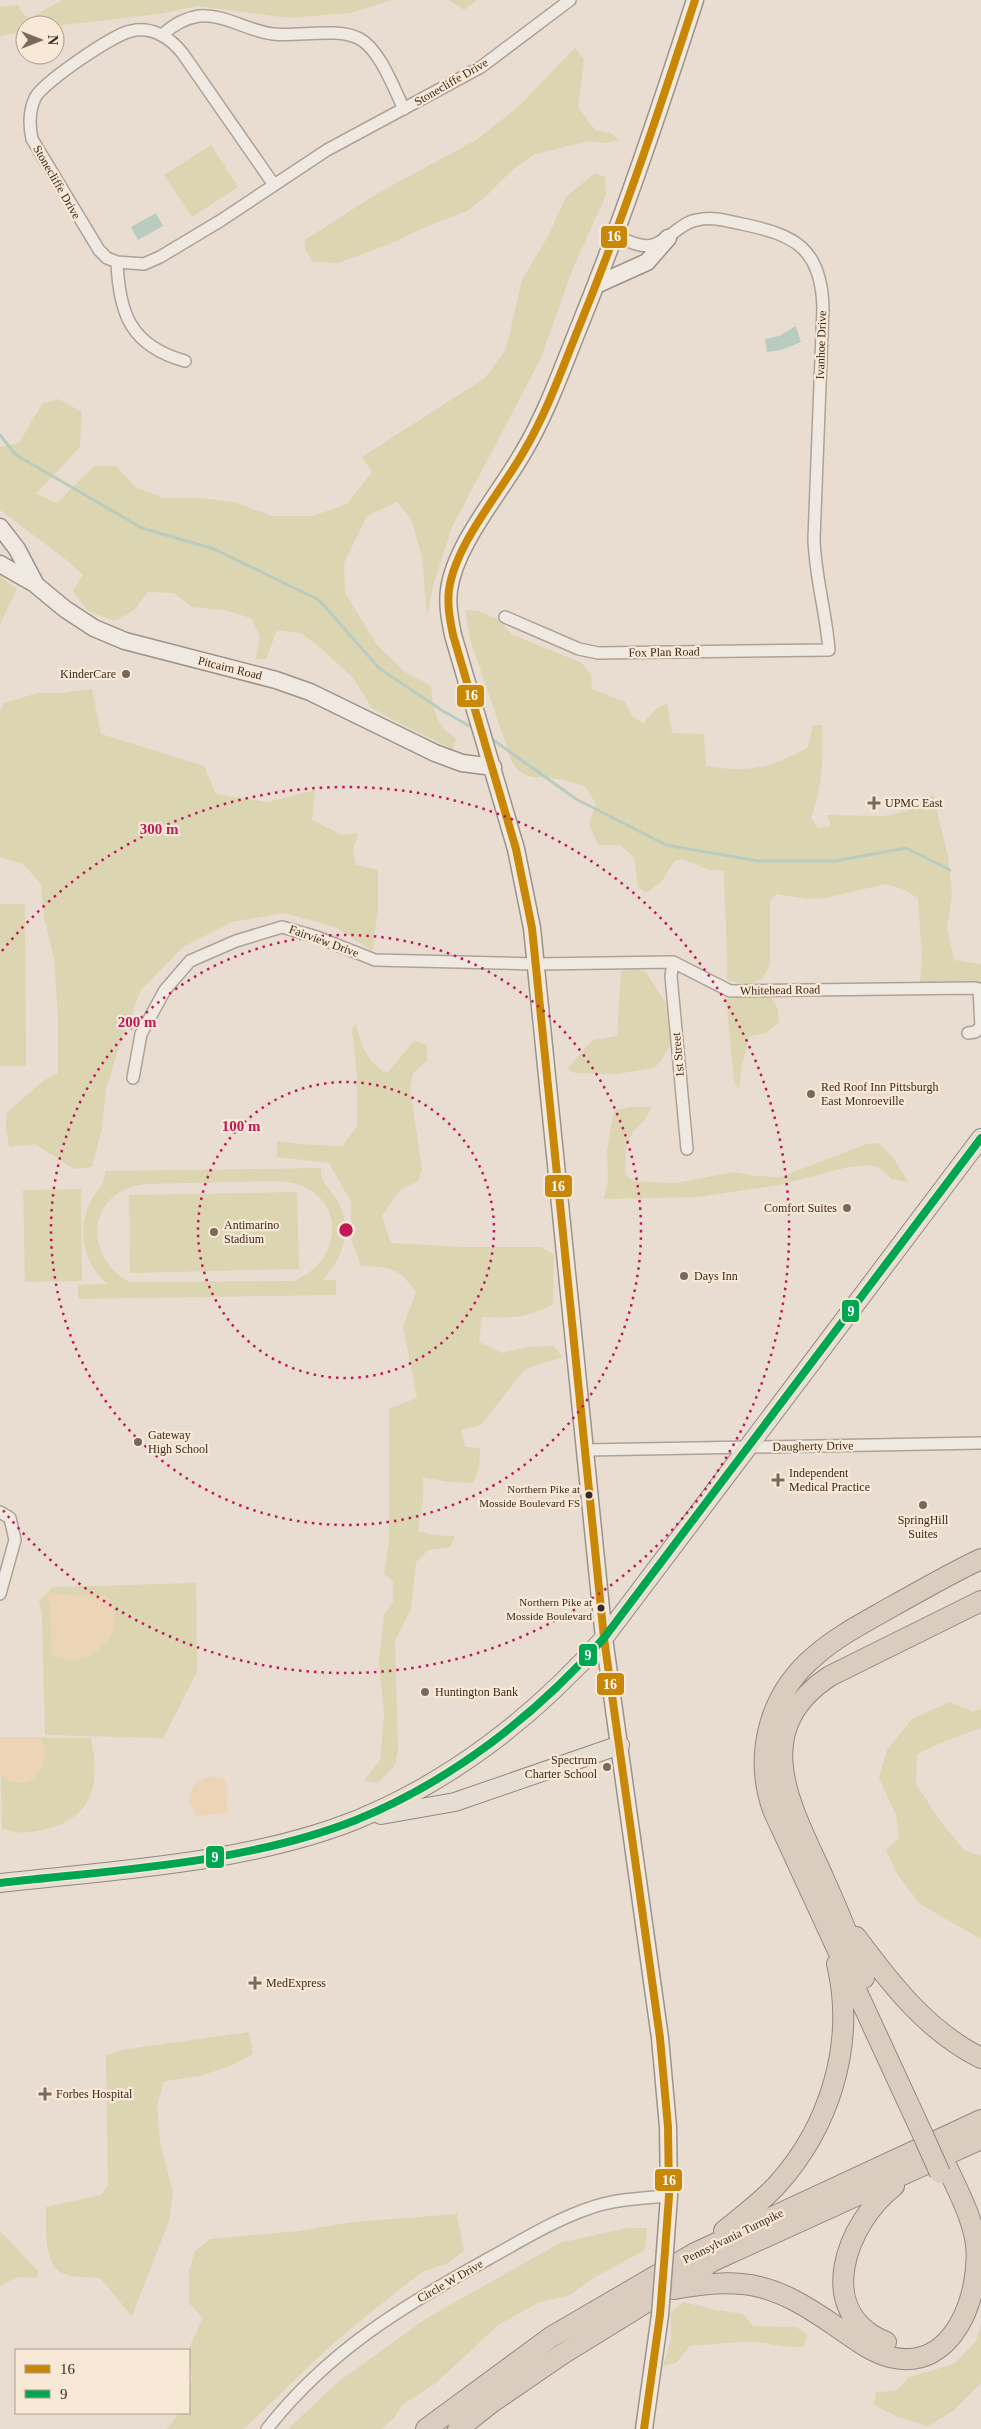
<svg xmlns="http://www.w3.org/2000/svg" width="981" height="2429" viewBox="0 0 981 2429" font-family="'Times New Roman',serif">
<style>
.green{fill:#dbd5b1;fill-rule:evenodd}
.sand{fill:#ecd5b6}
.water{fill:#baccbf}
.lines{fill:none;stroke-linecap:round;stroke-linejoin:round}
.stream{stroke:#baccbf;stroke-width:3}
.street-casing{stroke:#aea298;stroke-width:14}
.secondary-casing{stroke:#9d9288;stroke-width:19}
.primary-casing{stroke:#93887f;stroke-width:20}
.highway-casing{stroke:#93887f;stroke-width:22}
.street{stroke:#efe9e2;stroke-width:11}
.secondary{stroke:#efe9e2;stroke-width:16}
.primary{stroke:#e7ded3;stroke-width:18}
.highway{stroke:#dbccc0;stroke-width:20}
.secondary-bridge-casing{stroke:#9d9288;stroke-width:19;stroke-linecap:butt}
.highway-bridge-casing{stroke:#93887f;stroke-width:22;stroke-linecap:butt}
.secondary-bridge{stroke:#efe9e2;stroke-width:16}
.highway-bridge{stroke:#dbccc0;stroke-width:20}
.bus-1-casing{stroke:#f8e9d6;stroke-width:11}
.bus-2-casing{stroke:#f8e9d6;stroke-width:11}
.bus-1{stroke:#c98708;stroke-width:8}
.bus-2{stroke:#00a651;stroke-width:8}
.ring{fill:none;stroke:#c2185b;stroke-width:2.5;stroke-dasharray:2.5 5}
.poi-dot{fill:#7a685d;stroke:#f8e9d6;stroke-width:2}
.bus-dot{fill:#3e291f;stroke:#f8e9d6;stroke-width:2}
.labels{text-anchor:middle;stroke-width:4.5;stroke-linejoin:round;paint-order:stroke}
.bus-label{font-size:11px;fill:#3e291f;stroke:#f8e9d6;text-anchor:end}
.street-label{font-size:12px;fill:#3e291f;stroke:#f8e9d6}
.poi-label{font-size:12px;fill:#3e291f;stroke:#f8e9d6;text-anchor:start}
.centre{fill:#c2185b;stroke:#f8e9d6;stroke-width:2.5}
.ring-label{font-size:15px;text-anchor:middle;font-weight:bold;fill:#c2185b;stroke:#f8e9d6;stroke-width:4.5;stroke-linejoin:round;paint-order:stroke}
.line-badge{stroke:#f8e9d6;stroke-width:2}
.badge-label{font-size:14px;text-anchor:middle;font-weight:bold;fill:#fff}
</style>
<rect width="100%" height="100%" fill="#e8ddd0"/>
<path class="green" d="M 62,0 L 392,0 L 350,13 L 289,18 L 198,6 L 159,14 L 55,26 L 25,25 L 25,31 L 0,36 L 0,7 L 18,5 L 25,16 L 32,17 Z
M 449,0 L 477,0 L 464,10 Z
M 575,48 L 584,59 L 578,107 L 595,130 L 611,133 L 619,140 L 606,143 L 589,141 L 535,154 L 511,171 L 483,199 L 467,211 L 432,224 L 387,245 L 338,263 L 313,262 L 305,248 L 305,240 L 378,193 L 476,140 L 517,108 Z
M 211,145 L 238,187 L 192,217 L 164,175 Z
M 595,173 L 605,177 L 606,195 L 573,268 L 540,360 L 452,527 L 433,586 L 427,615 L 422,556 L 411,519 L 397,502 L 367,516 L 344,563 L 345,593 L 377,645 L 405,672 L 431,686 C 433,709 435,726 456,738 L 453,749 L 397,722 L 372,708 L 353,678 L 323,650 L 301,633 L 277,630 L 266,659 L 256,659 L 260,636 L 251,618 L 224,610 L 192,607 L 174,593 L 148,592 L 134,610 L 114,621 L 88,611 L 73,591 L 83,575 L 68,561 L 0,510 L 0,447 L 19,443 L 42,404 L 58,399 L 82,412 L 80,447 L 36,494 L 57,503 L 94,466 L 116,466 L 135,487 L 163,498 L 200,498 L 233,502 L 272,516 L 313,516 L 347,504 L 372,472 L 362,457 L 485,378 L 506,349 L 522,280 L 548,236 L 566,197 Z
M 0,576 L 17,589 L 0,624 Z
M 465,610 L 478,611 L 499,620 L 511,634 L 582,663 L 591,674 L 592,689 L 625,702 L 633,717 L 643,723 L 655,710 L 667,703 L 672,733 L 704,734 L 706,766 C 745,773 774,768 808,747 L 813,725 L 822,725 C 824,758 822,787 811,818 L 818,828 L 831,826 L 827,815 L 886,816 L 908,811 L 933,795 L 948,857 L 952,895 L 947,928 L 954,960 L 981,964 L 981,985 L 920,983 L 922,959 L 918,898 L 903,889 L 885,884 L 826,898 L 807,899 L 776,894 L 770,901 L 770,964 L 763,978 L 748,985 L 727,980 C 728,943 724,907 724,871 L 710,870 L 682,859 L 674,861 L 662,881 L 646,893 L 638,887 L 634,857 L 620,845 L 598,845 L 589,824 L 596,804 L 585,786 C 576,784 567,780 558,779 C 538,775 525,783 512,762 L 470,639 Z
M 92,689 L 101,734 L 204,766 L 216,794 L 268,802 L 315,790 L 312,820 L 342,835 L 358,833 L 353,850 L 356,865 L 378,870 L 378,908 L 372,951 L 336,927 L 284,913 L 232,922 L 183,947 L 141,990 L 120,1044 L 106,1089 L 102,1128 L 92,1167 L 74,1169 L 35,1144 L 9,1147 L 6,1127 L 7,1112 L 43,1081 L 58,1073 L 58,1015 L 54,958 L 44,918 L 41,884 L 23,864 L 0,857 L 0,711 L 4,703 L 38,693 L 63,693 Z
M 0,904 L 25,904 L 26,1066 L 0,1066 Z
M 636,969 L 646,972 L 666,1004 L 671,1044 L 661,1061 L 654,1068 L 617,1074 L 575,1073 L 567,1069 L 593,1040 L 617,1036 L 621,971 Z
M 766,997 L 773,1000 L 778,1010 L 779,1023 L 766,1033 L 750,1036 L 742,1065 L 739,1089 L 734,1080 L 726,999 Z
M 356,1024 C 361,1045 367,1063 387,1073 L 414,1041 L 427,1045 L 427,1060 L 413,1073 L 410,1089 L 422,1168 L 418,1181 L 399,1191 L 382,1216 L 391,1243 L 465,1247 L 541,1247 L 554,1255 L 553,1304 C 526,1319 512,1318 482,1317 L 479,1342 L 502,1353 L 527,1347 L 554,1346 L 562,1357 L 525,1369 L 481,1425 L 461,1430 L 465,1447 L 480,1448 L 479,1468 L 473,1483 L 449,1482 L 423,1477 L 423,1499 L 418,1531 L 434,1535 L 455,1536 L 450,1547 L 428,1550 L 416,1562 L 411,1609 L 395,1641 L 398,1750 L 395,1765 L 378,1783 L 364,1781 L 380,1760 L 384,1715 L 379,1661 L 384,1615 L 393,1602 L 393,1581 L 384,1574 L 389,1542 L 389,1409 L 417,1398 L 403,1326 L 416,1293 C 399,1267 391,1267 361,1266 L 351,1239 L 351,1202 L 329,1163 L 277,1157 L 277,1141 L 298,1144 L 343,1146 L 357,1126 L 357,1076 L 352,1029 Z
M 632,1107 L 652,1107 L 644,1121 L 633,1131 L 626,1149 L 625,1174 L 634,1181 L 675,1183 L 734,1172 L 755,1176 L 780,1177 L 867,1144 L 878,1143 L 893,1157 L 908,1182 L 891,1179 L 880,1168 L 869,1165 L 848,1167 L 779,1185 L 697,1197 L 604,1199 L 608,1180 L 607,1151 L 614,1110 Z
M 321,1168 C 321,1185 327,1184 336,1198 C 354,1226 344,1257 323,1280 L 336,1280 L 336,1295 L 78,1299 L 78,1285 L 107,1284 C 84,1263 75,1231 91,1201 C 98,1187 104,1187 105,1171 ZM 277,1181 C 284,1182 291,1182 297,1184 C 348,1201 341,1262 294,1281 L 129,1282 C 82,1255 87,1191 145,1184 Z
M 81,1189 L 82,1281 L 25,1282 L 23,1190 Z
M 297,1192 L 299,1269 L 130,1273 L 129,1195 Z
M 196,1583 L 197,1672 L 163,1738 L 45,1735 L 42,1613 L 39,1601 L 53,1587 Z
M 950,1702 L 973,1712 L 981,1708 L 981,1728 L 941,1743 L 917,1754 L 916,1784 L 941,1822 L 964,1850 L 981,1856 L 981,1939 L 920,1904 L 897,1874 L 886,1850 L 899,1838 L 896,1815 L 879,1778 L 887,1750 L 912,1719 Z
M 0,1737 L 91,1738 C 100,1782 95,1816 47,1829 C 30,1833 18,1834 2,1829 Z
M 249,2032 L 253,2054 L 230,2066 L 200,2076 L 164,2081 L 157,2106 L 160,2143 L 173,2192 L 169,2221 L 132,2316 L 100,2278 C 89,2277 76,2278 65,2274 C 43,2268 46,2225 46,2207 L 101,2195 L 108,2185 L 106,2055 L 121,2050 Z
M 457,2214 L 464,2251 L 448,2263 L 422,2272 L 366,2316 L 327,2349 L 244,2429 L 167,2429 L 179,2413 L 189,2413 L 189,2391 L 192,2378 L 188,2350 L 203,2318 L 189,2303 L 189,2271 L 195,2251 L 210,2239 L 298,2231 L 353,2222 Z
M 627,2228 L 647,2228 L 645,2250 L 595,2277 L 570,2295 L 540,2302 L 498,2325 L 436,2383 L 402,2405 L 394,2418 L 381,2429 L 288,2429 L 338,2382 L 427,2318 L 560,2243 Z
M 0,2231 L 38,2271 L 37,2278 L 17,2277 L 0,2286 Z
M 683,2302 L 716,2310 L 743,2314 L 753,2326 L 796,2327 L 807,2334 L 804,2346 C 788,2350 767,2341 749,2342 C 729,2342 709,2345 690,2346 L 676,2363 L 663,2366 L 671,2339 L 671,2312 Z
M 981,2324 L 981,2383 L 953,2411 L 928,2426 L 898,2417 L 874,2405 L 876,2392 L 896,2391 L 909,2377 L 954,2364 L 976,2341 Z"/>
<path class="sand" d="M 52,1592 L 61,1595 L 106,1596 C 135,1627 88,1677 52,1654 L 50,1607 L 46,1598 Z
M 0,1737 L 38,1737 C 52,1751 43,1784 20,1783 C 15,1783 9,1781 4,1779 L 0,1773 Z
M 210,1777 L 224,1779 L 226,1783 L 228,1812 L 225,1815 L 223,1813 L 197,1816 L 189,1801 C 192,1786 196,1781 210,1777 Z"/>
<path class="water" d="M 156,213 L 163,226 L 138,240 L 131,227 Z
M 794,327 L 796,327 L 801,342 L 781,350 L 767,352 L 765,339 L 779,336 Z"/>
<g class="lines">
<path class="stream" d="M 0,435 L 16,455 L 142,528 L 214,549 L 319,600 L 379,668 L 443,711 L 475,729
M 489,737 L 576,799 L 666,845 L 758,861 L 835,861 L 906,848 L 950,870"/>
<g class="street-casing">
<path id="street" d="M 162,35 C 173,25 185,18 199,16 C 226,14 247,31 273,34 C 298,37 338,27 360,39 C 380,50 394,89 404,109
M 274,185 L 183,54 C 171,38 152,26 131,31 C 114,34 42,83 35,98 C 29,111 29,125 32,139 L 99,250 L 107,258 L 117,262 L 144,264 L 160,257 L 220,221 L 327,150 L 481,67 L 570,0
M 117,262 C 119,314 131,346 185,361
M 505,617 L 579,649 L 598,653 L 829,650 C 826,612 815,576 814,539 L 823,307 C 821,248 795,235 742,224 C 728,221 712,216 697,220 C 689,221 684,225 677,230 C 651,251 646,249 616,236
M 673,962 L 671,976 L 687,1149
M 133,1078 L 141,1034 L 165,990 L 190,961 L 236,941 L 282,927 L 317,937 L 375,960 L 536,964 L 673,962 L 730,991 L 973,988 L 979,989 L 981,1027 L 975,1032 L 968,1033
M 586,1450 L 981,1443
M 0,1512 L 10,1518 L 15,1540 L 0,1594
M 267,2429 C 328,2351 403,2306 488,2259 C 521,2241 554,2220 590,2208 C 615,2199 643,2198 669,2196"/>
</g>
<g class="secondary-casing">
<path id="secondary" d="M 596,285 L 647,262 L 668,238
M 0,527 L 17,549 L 36,585 L 65,609 L 94,628 L 125,641 L 276,680 L 310,692 L 435,753 L 462,763 L 493,767
M 0,564 L 35,584
M 665,2251 L 669,2196 L 668,2127 L 660,2038 L 604,1638 L 532,928 L 516,849 L 453,635 C 450,620 447,605 449,590 C 455,544 501,492 524,451 C 547,412 562,369 579,327 C 623,219 659,111 695,0
M 644,2429 L 660,2315"/>
</g>
<g class="primary-casing">
<path id="primary" d="M 381,1815 L 455,1802 L 620,1745
M 0,1883 C 116,1870 248,1863 356,1820 C 452,1781 536,1715 604,1638 L 981,1138"/>
</g>
<g class="highway-casing">
<path id="highway" d="M 856,1937 C 891,1984 927,2031 981,2058
M 864,1978 C 852,1945 839,1912 824,1879 C 793,1809 745,1732 830,1676 L 981,1601
M 923,2135 L 773,1810 C 753,1753 770,1693 816,1655 C 839,1635 867,1621 893,1606 C 922,1590 951,1573 981,1559
M 724,2231 C 742,2216 760,2203 776,2186 C 830,2127 856,2043 837,1964
M 674,2289 C 747,2276 774,2284 834,2325 C 852,2337 870,2352 890,2357 C 954,2373 981,2294 976,2244 C 972,2217 959,2193 948,2169
M 886,2342 C 812,2312 847,2222 894,2186
M 426,2429 L 551,2337 L 695,2253 L 981,2120
M 458,2429 L 491,2403 L 561,2355 L 713,2261 L 981,2139"/>
</g>
<use href="#street" class="street"/>
<use href="#secondary" class="secondary"/>
<use href="#primary" class="primary"/>
<use href="#highway" class="highway"/>
<g class="secondary-bridge-casing">
<path id="secondary-bridge" d="M 660,2315 L 665,2251"/>
</g>
<g class="highway-bridge-casing">
<path id="highway-bridge" d="M 923,2135 L 940,2173"/>
</g>
<use href="#secondary-bridge" class="secondary-bridge"/>
<use href="#highway-bridge" class="highway-bridge"/>
<g class="bus-1-casing">
<path id="bus-1" d="M 644,2429 L 660,2315 L 665,2251 L 669,2196 L 668,2127 L 660,2038 L 604,1638 L 532,928 L 516,849 L 453,635 C 450,620 447,605 449,590 C 455,544 501,492 524,451 C 547,412 562,369 579,327 C 623,219 659,111 695,0"/>
</g>
<g class="bus-2-casing">
<path id="bus-2" d="M 0,1883 C 116,1870 248,1863 356,1820 C 452,1781 536,1715 604,1638 L 981,1138"/>
</g>
<use href="#bus-1" class="bus-1"/>
<use href="#bus-2" class="bus-2"/>
</g>
<g class="ring">
<circle cx="346" cy="1230" r="148"/>
<circle cx="346" cy="1230" r="295"/>
<path d="M2 951A443 443 0 1 1 2 1509"/>
</g>
<g class="poi-dot">
<circle cx="126" cy="674" r="5"/>
<path d="M871.5 795.5h5v5h5v5h-5v5h-5v-5h-5v-5h5z"/>
<circle cx="811" cy="1094" r="5"/>
<circle cx="847" cy="1208" r="5"/>
<circle cx="214" cy="1232" r="5"/>
<circle cx="684" cy="1276" r="5"/>
<circle cx="138" cy="1442" r="5"/>
<path d="M775.5 1472.5h5v5h5v5h-5v5h-5v-5h-5v-5h5z"/>
<circle cx="923" cy="1505" r="5"/>
<circle cx="425" cy="1692" r="5"/>
<circle cx="607" cy="1767" r="5"/>
<path d="M252.5 1975.5h5v5h5v5h-5v5h-5v-5h-5v-5h5z"/>
<path d="M42.5 2086.5h5v5h5v5h-5v5h-5v-5h-5v-5h5z"/>
</g>
<g class="bus-dot">
<circle cx="589" cy="1495" r="4.5"/>
<circle cx="601" cy="1608" r="4.5"/>
</g>
<g class="labels">
<g class="bus-label">
<text x="580" y="1493">Northern Pike at<tspan x="580" dy="14">Mosside Boulevard FS</tspan></text>
<text x="592" y="1606">Northern Pike at<tspan x="592" dy="14">Mosside Boulevard</tspan></text>
</g>
<g class="street-label">
<text transform="translate(451 82) rotate(-30)" y="4">Stonecliffe Drive</text>
<text transform="translate(57 182) rotate(60)" y="4">Stonecliffe Drive</text>
<text transform="translate(821 345) rotate(-88)" y="4">Ivanhoe Drive</text>
<text transform="translate(664 652) rotate(-1)" y="4">Fox Plan Road</text>
<text transform="translate(230 668) rotate(14)" y="4">Pitcairn Road</text>
<text transform="translate(324 941) rotate(20)" y="4">Fairview Drive</text>
<text transform="translate(780 990) rotate(-1)" y="4">Whitehead Road</text>
<text transform="translate(678 1055) rotate(-95)" y="4">1st Street</text>
<text transform="translate(813 1446) rotate(-1)" y="4">Daugherty Drive</text>
<text transform="translate(733 2236) rotate(-26)" y="4">Pennsylvania Turnpike</text>
<text transform="translate(450 2281) rotate(-30)" y="4">Circle W Drive</text>
</g>
<g class="poi-label">
<text x="116" y="678" text-anchor="end">KinderCare</text>
<text x="885" y="807">UPMC East</text>
<text x="821" y="1091">Red Roof Inn Pittsburgh<tspan x="821" dy="14">East Monroeville</tspan></text>
<text x="837" y="1212" text-anchor="end">Comfort Suites</text>
<text x="224" y="1229">Antimarino<tspan x="224" dy="14">Stadium</tspan></text>
<text x="694" y="1280">Days Inn</text>
<text x="148" y="1439">Gateway<tspan x="148" dy="14">High School</tspan></text>
<text x="789" y="1477">Independent<tspan x="789" dy="14">Medical Practice</tspan></text>
<text x="923" y="1524" text-anchor="middle">SpringHill<tspan x="923" dy="14">Suites</tspan></text>
<text x="435" y="1696">Huntington Bank</text>
<text x="597" y="1764" text-anchor="end">Spectrum<tspan x="597" dy="14">Charter School</tspan></text>
<text x="266" y="1987">MedExpress</text>
<text x="56" y="2098">Forbes Hospital</text>
</g>
</g>
<circle cx="346" cy="1230" r="8" class="centre"/>
<g class="ring-label">
<text x="159" y="834">300 m</text>
<text x="137" y="1027">200 m</text>
<text x="241" y="1131">100 m</text>
</g>
<g class="line-badge">
<rect x="600" y="225" width="28" height="24" rx="5" fill="#c98708"/>
<rect x="456" y="684" width="29" height="24" rx="5" fill="#c98708"/>
<rect x="544" y="1174" width="29" height="24" rx="5" fill="#c98708"/>
<rect x="841" y="1299" width="19" height="24" rx="5" fill="#00a651"/>
<rect x="578" y="1643" width="20" height="24" rx="5" fill="#00a651"/>
<rect x="596" y="1672" width="29" height="24" rx="5" fill="#c98708"/>
<rect x="205" y="1845" width="20" height="24" rx="5" fill="#00a651"/>
<rect x="654" y="2168" width="29" height="24" rx="5" fill="#c98708"/>
</g>
<g class="badge-label">
<text x="614" y="241">16</text>
<text x="471" y="700">16</text>
<text x="558" y="1191">16</text>
<text x="851" y="1316">9</text>
<text x="588" y="1660">9</text>
<text x="610" y="1689">16</text>
<text x="215" y="1862">9</text>
<text x="669" y="2185">16</text>
</g>
<rect x="15" y="2349" width="175" height="65" fill="#f8e9d6" stroke="#ae9c8d"/>
<rect x="25" y="2365" width="25" height="8" fill="#c98708" stroke="#ae9c8d"/>
<text x="60" y="2374" font-size="15" fill="#3e291f">16</text>
<rect x="25" y="2390" width="25" height="8" fill="#00a651" stroke="#ae9c8d"/>
<text x="60" y="2399" font-size="15" fill="#3e291f">9</text>
<g transform="translate(40 40) rotate(90)"><circle r="24" fill="#f8e9d6" stroke="#ae9c8d"/>
<path d="M0-4L9 19L0 12L-9 19Z" fill="#7a685d"/>
<text y="-8" font-size="14" font-weight="bold" text-anchor="middle" fill="#3e291f">N</text>
</g>
</svg>
